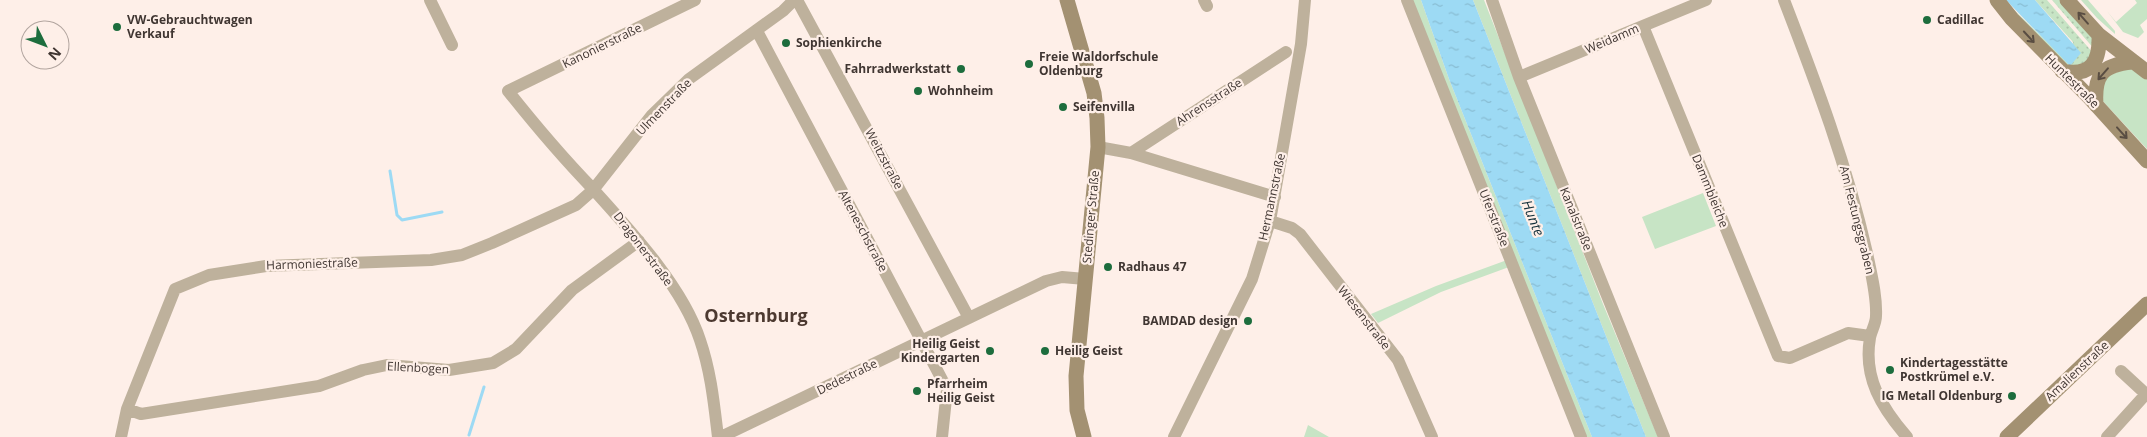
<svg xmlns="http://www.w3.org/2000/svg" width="2147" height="437" viewBox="0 0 2147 437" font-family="'Open Sans',sans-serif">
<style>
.green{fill:#c7e4c5}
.park{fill:url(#park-dots)}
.water{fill:url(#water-ripples)}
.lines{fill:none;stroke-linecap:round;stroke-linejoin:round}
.stream{stroke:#9ddaf4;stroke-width:3}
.street{stroke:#beb19c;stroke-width:12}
.secondary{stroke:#a39172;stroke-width:15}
.oneway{stroke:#594d42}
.poi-dot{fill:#1d6d3d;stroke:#feefe8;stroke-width:2}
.labels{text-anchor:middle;stroke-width:4.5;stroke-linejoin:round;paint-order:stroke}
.poi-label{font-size:12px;font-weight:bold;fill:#403632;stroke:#feefe8;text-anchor:start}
.street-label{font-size:12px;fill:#403632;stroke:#feefe8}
.water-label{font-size:14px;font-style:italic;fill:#14313c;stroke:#feefe8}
.district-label{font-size:18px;font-weight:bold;fill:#4c3930;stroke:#feefe8}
</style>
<defs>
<pattern id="park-dots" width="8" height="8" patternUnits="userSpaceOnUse" patternTransform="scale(1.25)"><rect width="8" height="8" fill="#c7e4c5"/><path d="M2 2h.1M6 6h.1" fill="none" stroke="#acc4aa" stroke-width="1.8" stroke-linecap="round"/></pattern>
<pattern id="water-ripples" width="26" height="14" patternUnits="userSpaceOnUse" patternTransform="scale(1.25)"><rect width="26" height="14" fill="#9ddaf4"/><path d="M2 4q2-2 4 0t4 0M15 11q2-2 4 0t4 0" fill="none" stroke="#88bcd2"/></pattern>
</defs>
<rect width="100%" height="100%" fill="#feefe8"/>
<path class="green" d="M 1412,0 L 1421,0 L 1449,79 L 1592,437 L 1584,437 Z
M 1473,0 L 1484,0 L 1603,304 L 1658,437 L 1646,437 Z
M 2081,0 L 2088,0 L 2115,31 L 2115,34 L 2097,18 Z
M 2135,0 L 2147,0 L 2147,19 L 2140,25 L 2144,32 L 2138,38 L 2123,32 L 2107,11 L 2116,22 L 2137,3 Z
M 2131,67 L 2147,78 L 2147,149 L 2100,98 L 2104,77 Z
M 1703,193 L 1716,226 L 1655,249 L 1642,217 Z
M 1507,260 L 1509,267 L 1441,292 L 1378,323 L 1371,314 L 1436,286 Z
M 1308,425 L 1329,437 L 1304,437 Z"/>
<path class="park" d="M 2035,0 L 2047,0 L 2094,54 L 2092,59 L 2070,69 L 2021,20 L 2013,9 L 2071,65 L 2073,42 Z
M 2052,0 L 2060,0 L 2096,40 L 2095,50 Z"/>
<path class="water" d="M 1421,0 L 1473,0 L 1646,437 L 1592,437 L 1449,79 Z
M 2006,0 L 2035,0 L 2081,53 L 2070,66 Z"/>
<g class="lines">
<path class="stream" d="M 390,171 L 397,215 L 402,220 L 442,212
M 469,435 L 484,387"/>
<path class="street" d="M 430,0 L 452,45
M 695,0 L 508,91 C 535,125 563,158 593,189 C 630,230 683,287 700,340 C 711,372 714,404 718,437
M 797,0 L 969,318
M 1204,0 L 1207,6
M 1407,0 L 1581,437
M 1492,0 L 1519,77 L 1664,437
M 1784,0 C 1816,83 1847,165 1867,253 C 1871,273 1877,296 1876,316 C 1876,324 1871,331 1870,338 C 1863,378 1882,408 1907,437
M 1643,26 L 1778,356 L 1790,358 L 1848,333 L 1870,336
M 757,31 L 947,389 L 942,437
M 1519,77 L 1706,0
M 1098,147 L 1131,153 L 1275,197
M 1131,153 L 1286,52
M 1270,221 L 1292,228 L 1300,234 L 1398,360 L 1432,437
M 2121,371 L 2147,395
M 127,409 L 141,414 L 319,386 L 363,370 L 387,365 L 449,370 L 493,363 L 516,349 L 572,290 L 639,241
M 121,437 L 127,409 L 175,289 L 209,275 L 266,266 L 431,260 L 462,255 L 492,243 L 576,205 L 593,190 L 652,115 L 689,79 L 783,11 L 794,0
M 721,437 L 1046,281 L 1062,277 L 1085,279
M 1174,437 L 1252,279 L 1270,221 L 1301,44 L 1305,0
M 2107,437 L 2146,394"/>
<path class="secondary" d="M 1067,0 L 1094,93 L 1097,118 L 1098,147 L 1076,376 L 1077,410 L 1084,437
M 1997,0 L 2012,19 L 2089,97 L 2147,161
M 2067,0 L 2099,35 L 2147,72
M 2062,71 C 2091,77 2100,62 2099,35
M 2096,105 C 2094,76 2101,65 2132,62
M 2007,437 L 2147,304"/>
</g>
<defs><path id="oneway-shaft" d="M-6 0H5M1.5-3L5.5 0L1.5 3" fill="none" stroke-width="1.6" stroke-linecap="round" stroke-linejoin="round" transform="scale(1.25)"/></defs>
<g class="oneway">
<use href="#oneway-shaft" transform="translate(2083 18) rotate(-131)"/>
<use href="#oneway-shaft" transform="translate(2029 37) rotate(47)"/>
<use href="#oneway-shaft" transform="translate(2103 74) rotate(131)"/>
<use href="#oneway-shaft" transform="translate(2122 133) rotate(48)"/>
</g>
<g class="poi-dot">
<circle cx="1927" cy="20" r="5"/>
<circle cx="117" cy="27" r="5"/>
<circle cx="786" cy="43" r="5"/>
<circle cx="1029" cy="64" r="5"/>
<circle cx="961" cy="69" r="5"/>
<circle cx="918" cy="91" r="5"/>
<circle cx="1063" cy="107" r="5"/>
<circle cx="1108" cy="267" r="5"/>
<circle cx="1248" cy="321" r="5"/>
<circle cx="990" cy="351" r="5"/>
<circle cx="1045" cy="351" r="5"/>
<circle cx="1890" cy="370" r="5"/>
<circle cx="917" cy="391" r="5"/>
<circle cx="2012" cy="396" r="5"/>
</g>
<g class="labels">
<g class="poi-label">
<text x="127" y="24">VW-Gebrauchtwagen<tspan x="127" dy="14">Verkauf</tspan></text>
<text x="1937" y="24">Cadillac</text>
<text x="796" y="47">Sophienkirche</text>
<text x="1039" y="61">Freie Waldorfschule<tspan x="1039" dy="14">Oldenburg</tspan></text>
<text x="951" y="73" text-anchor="end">Fahrradwerkstatt</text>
<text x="928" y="95">Wohnheim</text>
<text x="1073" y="111">Seifenvilla</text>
<text x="1118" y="271">Radhaus 47</text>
<text x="1238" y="325" text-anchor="end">BAMDAD design</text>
<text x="980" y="348" text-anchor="end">Heilig Geist<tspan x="980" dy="14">Kindergarten</tspan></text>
<text x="1055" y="355">Heilig Geist</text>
<text x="1900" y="367">Kindertagesstätte<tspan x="1900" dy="14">Postkrümel e.V.</tspan></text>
<text x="927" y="388">Pfarrheim<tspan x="927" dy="14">Heilig Geist</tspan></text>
<text x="2002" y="400" text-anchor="end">IG Metall Oldenburg</text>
</g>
<g class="street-label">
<text transform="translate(1612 39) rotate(-23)" y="4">Weidamm</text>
<text transform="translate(602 46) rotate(-26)" y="4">Kanonierstraße</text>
<text transform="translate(2072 81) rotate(45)" y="4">Huntestraße</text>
<text transform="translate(1209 102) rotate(-33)" y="4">Ahrensstraße</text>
<text transform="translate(664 107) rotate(-46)" y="4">Ulmenstraße</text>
<text transform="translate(884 159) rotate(62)" y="4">Weitzstraße</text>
<text transform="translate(1710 191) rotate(68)" y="4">Dammbleiche</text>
<text transform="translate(1272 197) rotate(-78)" y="4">Hermannstraße</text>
<text transform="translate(1091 217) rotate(-85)" y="4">Stedinger Straße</text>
<text transform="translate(1494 218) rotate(68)" y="4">Uferstraße</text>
<text transform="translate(1576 219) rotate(68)" y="4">Kanalstraße</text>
<text transform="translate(1857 220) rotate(76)" y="4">Am Festungsgraben</text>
<text transform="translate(863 231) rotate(62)" y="4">Alteneschstraße</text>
<text transform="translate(643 249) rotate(53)" y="4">Dragonerstraße</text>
<text transform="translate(312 264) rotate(-2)" y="4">Harmoniestraße</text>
<text transform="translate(1364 318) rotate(52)" y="4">Wiesenstraße</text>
<text transform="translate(418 368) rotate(3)" y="4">Ellenbogen</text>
<text transform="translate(2077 371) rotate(-43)" y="4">Amalienstraße</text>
<text transform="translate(847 377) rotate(-26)" y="4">Dedestraße</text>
</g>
<g class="water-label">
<text transform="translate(1533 218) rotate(68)" y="5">Hunte</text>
</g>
<g class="district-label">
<text x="756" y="322">Osternburg</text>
</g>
</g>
<g transform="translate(45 45) rotate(132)"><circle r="24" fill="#feefe8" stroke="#b2a59f"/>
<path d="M0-4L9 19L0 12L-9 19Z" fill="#1d6d3d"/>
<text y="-8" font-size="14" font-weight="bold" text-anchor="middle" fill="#403632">N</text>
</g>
</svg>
